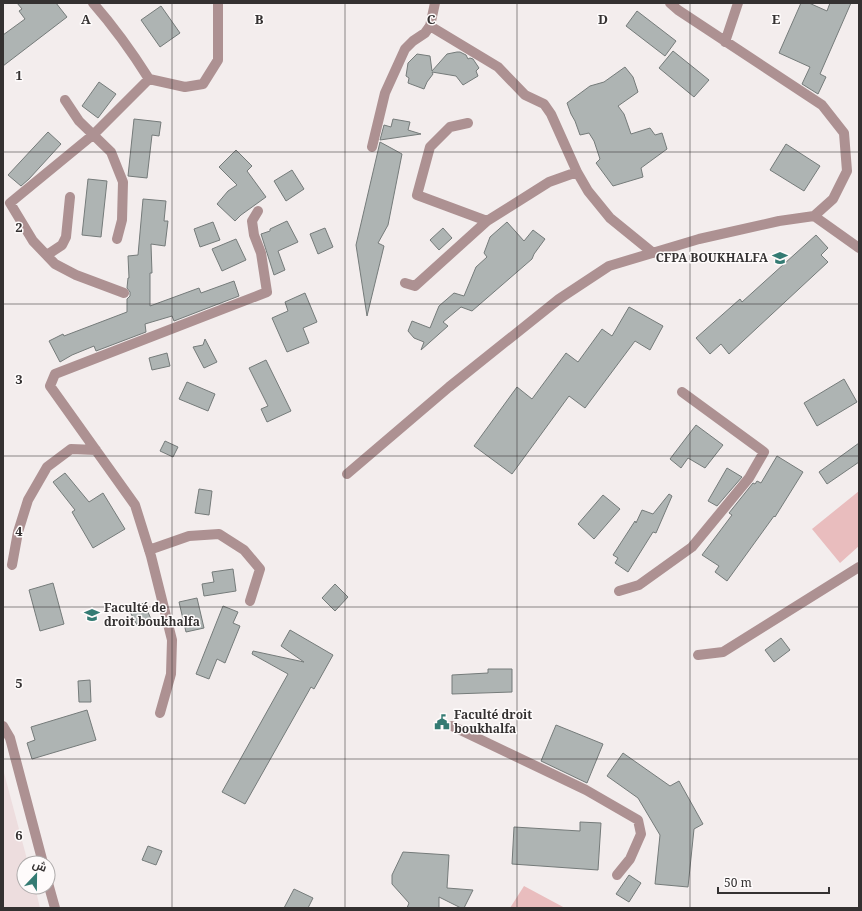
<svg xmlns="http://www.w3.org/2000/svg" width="862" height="911" viewBox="0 0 862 911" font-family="'Noto Serif',Cairo,serif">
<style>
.built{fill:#edddde}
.green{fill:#e9bdbe}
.building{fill:#aeb4b3;stroke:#757b7a}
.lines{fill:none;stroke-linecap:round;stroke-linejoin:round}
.minor{stroke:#ad9192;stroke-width:10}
.grid{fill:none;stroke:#343131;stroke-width:1;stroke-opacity:0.55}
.labels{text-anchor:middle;stroke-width:3;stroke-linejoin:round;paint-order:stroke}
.poi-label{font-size:12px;font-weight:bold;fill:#343131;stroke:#fefbfb;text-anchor:start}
.grid-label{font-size:13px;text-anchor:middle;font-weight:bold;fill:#343131;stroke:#fefbfb;stroke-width:3;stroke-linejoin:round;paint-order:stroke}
</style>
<rect width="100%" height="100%" fill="#f3eded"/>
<path class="built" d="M 3,769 L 28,863 L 24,863 L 24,887 L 35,887 L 40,908 L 3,908 Z"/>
<path class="green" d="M 859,491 L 859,546 L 840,563 L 812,529 Z
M 524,886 L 565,908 L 510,908 Z"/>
<path class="building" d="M 17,3 L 56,3 L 67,17 L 3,66 L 3,35 L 25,19 L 19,11 L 22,9 Z
M 801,3 L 809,3 L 827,11 L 830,3 L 851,3 L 820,74 L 826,77 L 818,94 L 802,84 L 810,67 L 779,53 Z
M 161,6 L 180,33 L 160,47 L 141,20 Z
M 637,11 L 676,41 L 665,56 L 626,26 Z
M 673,51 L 709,80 L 694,97 L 659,68 Z
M 457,52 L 460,52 L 466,55 L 468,59 L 470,58 L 473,59 L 479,68 L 476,71 L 478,76 L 463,85 L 456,76 L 432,72 L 433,74 L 427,82 L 424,89 L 408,83 L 409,78 L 406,76 L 408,63 L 417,54 L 430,56 L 432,71 L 447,54 Z
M 625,67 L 633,77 L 638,92 L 618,106 L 624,114 L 631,134 L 650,128 L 655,135 L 662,133 L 667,149 L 641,168 L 643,177 L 613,186 L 596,163 L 600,159 L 594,141 L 589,133 L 580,135 L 575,121 L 571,114 L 567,103 L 590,86 L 604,82 Z
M 99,82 L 116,94 L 98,118 L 82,106 Z
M 134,119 L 161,122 L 159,136 L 152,135 L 147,178 L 128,176 Z
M 393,119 L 410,122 L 408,130 L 421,134 L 380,140 L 384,125 L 391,127 Z
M 48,132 L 61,144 L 29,179 L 21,186 L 8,175 Z
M 380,142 L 402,154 L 388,225 L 378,243 L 384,246 L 367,316 L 356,245 Z
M 786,144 L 820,166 L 804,191 L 770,170 Z
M 236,150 L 252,166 L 247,171 L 266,197 L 241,215 L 235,221 L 217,204 L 228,191 L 237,185 L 219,167 Z
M 292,170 L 304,189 L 286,201 L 274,181 Z
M 88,179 L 107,181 L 101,237 L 82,235 Z
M 143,199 L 166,201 L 164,221 L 168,221 L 165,246 L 151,244 L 152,273 L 150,273 L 150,306 L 199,288 L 201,293 L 234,281 L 239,296 L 174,321 L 172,316 L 145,324 L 146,332 L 96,351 L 94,346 L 72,355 L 60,362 L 49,341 L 63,334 L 64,336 L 127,312 L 127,299 L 130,296 L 130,292 L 127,288 L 128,278 L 129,278 L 128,256 L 138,255 Z
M 287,221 L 298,242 L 278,251 L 285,270 L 274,275 L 261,234 L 270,231 L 270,229 Z
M 213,222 L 220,240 L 200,247 L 194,229 Z
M 507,222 L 524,241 L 533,230 L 545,239 L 534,254 L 532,259 L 472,311 L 461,307 L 443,322 L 448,326 L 421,350 L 424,342 L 414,338 L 408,331 L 412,321 L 430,328 L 439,306 L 454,293 L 464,296 L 476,267 L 487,257 L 484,253 L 490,237 Z
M 325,228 L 333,247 L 318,254 L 310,234 Z
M 443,228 L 452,238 L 439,250 L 430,240 Z
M 816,235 L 828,248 L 821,255 L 828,262 L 729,354 L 721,344 L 710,354 L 696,338 L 740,299 L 742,302 Z
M 236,239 L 246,260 L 222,271 L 212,249 Z
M 305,293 L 317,322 L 303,328 L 309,343 L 287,352 L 272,318 L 288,311 L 285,302 Z
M 629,307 L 663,326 L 650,350 L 635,341 L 585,408 L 569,396 L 512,474 L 474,446 L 517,387 L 532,399 L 566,353 L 578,362 L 602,329 L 612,336 Z
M 205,339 L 217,362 L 204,368 L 193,347 L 203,345 Z
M 167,353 L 170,366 L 152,370 L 149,358 Z
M 266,360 L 291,411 L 267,422 L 261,409 L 268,406 L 249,368 Z
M 844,379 L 857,402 L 817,426 L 804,403 Z
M 187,382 L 215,394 L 208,411 L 179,399 Z
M 696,425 L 723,445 L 705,468 L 688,458 L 681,468 L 670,459 Z
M 165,441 L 178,447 L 173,457 L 160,451 Z
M 859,443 L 859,462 L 827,484 L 819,472 Z
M 777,456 L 803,472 L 775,517 L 774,516 L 727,581 L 715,572 L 719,566 L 702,555 L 732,515 L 729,513 L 753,483 L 755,484 L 757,481 L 761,483 Z
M 727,468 L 742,477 L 717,506 L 708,501 Z
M 65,473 L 89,502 L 103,493 L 125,529 L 93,548 L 72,512 L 75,510 L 53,482 Z
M 199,489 L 212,491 L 209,515 L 195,513 Z
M 669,494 L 672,496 L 656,533 L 653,532 L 628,572 L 615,563 L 618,558 L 613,555 L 635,521 L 636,523 L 642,510 L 653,514 Z
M 603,495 L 620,509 L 594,539 L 578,524 Z
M 233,569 L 236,591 L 204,596 L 202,584 L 214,582 L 212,572 Z
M 53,583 L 64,624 L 40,631 L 29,590 Z
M 335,584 L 348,597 L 335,611 L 322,598 Z
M 197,598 L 204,628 L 186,632 L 179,602 Z
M 144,603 L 151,619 L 137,625 L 129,610 Z
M 223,606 L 238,612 L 233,623 L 240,626 L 225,663 L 217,659 L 209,679 L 196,674 Z
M 290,630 L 333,655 L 314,689 L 311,687 L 245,804 L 222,792 L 288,674 L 252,654 L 253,651 L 304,662 L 281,646 Z
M 781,638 L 790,650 L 774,662 L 765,650 Z
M 488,669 L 512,669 L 512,692 L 452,694 L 452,675 L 488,673 Z
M 90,680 L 91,702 L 79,702 L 78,681 Z
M 87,710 L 96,740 L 32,759 L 27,743 L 35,740 L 31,727 Z
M 556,725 L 603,744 L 587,783 L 541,761 Z
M 623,753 L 670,786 L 679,781 L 703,824 L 694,829 L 688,887 L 655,884 L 660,835 L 638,798 L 607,776 Z
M 580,822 L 601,823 L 598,870 L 512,864 L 514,827 L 580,831 Z
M 148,846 L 162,851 L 156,865 L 142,860 Z
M 403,852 L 449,855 L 447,888 L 473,890 L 464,908 L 461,908 L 439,897 L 439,908 L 407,908 L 409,903 L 392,884 L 392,875 Z
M 629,875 L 641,883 L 629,902 L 616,894 Z
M 294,889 L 313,898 L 308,908 L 284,908 Z"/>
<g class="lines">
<path class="minor" d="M 93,3 C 114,27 132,52 149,79 L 185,87 L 203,84 L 218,60 L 218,3
M 435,3 L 430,26 L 498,67 L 525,95 L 544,104 L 551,114 L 577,172
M 670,3 L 678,10 L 822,105 L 844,133 L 847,171 L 833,199 L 814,216
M 725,42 L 738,3
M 65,100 L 79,121 L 111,152 L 123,182 L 122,220 L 117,239
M 468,123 L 450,127 L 430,147 L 417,195 L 487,221
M 372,147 L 385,93 L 405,49 L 413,41 L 425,33 L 430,26
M 47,255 L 62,245 L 66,237 L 70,197
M 405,283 L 415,286 L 487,221 L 549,182 L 577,172 L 588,191 L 610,218 L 653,253
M 124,293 L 76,275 L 55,264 L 33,241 L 10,203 L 94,134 L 149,79
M 347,474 L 449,387 L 559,299 L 609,266 L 699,239 L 779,221 L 814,216 L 859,248
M 149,550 L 189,536 L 219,534 L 244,550 L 260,569 L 250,601
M 12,565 L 18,532 L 28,500 L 47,467 L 71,449 L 96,450
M 619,591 L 639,585 L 692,547 L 749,478 L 764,452 L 682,392
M 698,655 L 723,652 L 859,567
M 160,713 L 171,674 L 172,640 L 151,556 L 135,505 L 50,386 L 55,374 L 267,292 L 261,253 L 254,235 L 252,221 L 258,211
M 3,726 L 10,738 L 43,863
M 452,726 L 586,790 L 638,820 L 641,834 L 630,859 L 617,875
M 48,883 L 55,908"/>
</g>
<path class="grid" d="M 172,3 L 172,908M 345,3 L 345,908M 517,3 L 517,908M 690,3 L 690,908M 3,152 L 859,152M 3,304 L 859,304M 3,456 L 859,456M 3,607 L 859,607M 3,759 L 859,759"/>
<defs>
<g id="university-bare" transform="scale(1.2)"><path d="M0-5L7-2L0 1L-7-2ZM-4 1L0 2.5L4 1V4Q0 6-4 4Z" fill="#347b73" stroke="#fefbfb" stroke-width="2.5" paint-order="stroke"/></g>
<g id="school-bare" transform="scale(1.2)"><path d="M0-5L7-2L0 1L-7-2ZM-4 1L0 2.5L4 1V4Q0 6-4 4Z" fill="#347b73" stroke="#fefbfb" stroke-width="2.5" paint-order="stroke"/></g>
<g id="civic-bare" transform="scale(1.2)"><path d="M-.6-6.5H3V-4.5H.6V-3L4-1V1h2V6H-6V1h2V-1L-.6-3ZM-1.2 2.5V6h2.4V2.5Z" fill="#347b73" stroke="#fefbfb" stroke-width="2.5" paint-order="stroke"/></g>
</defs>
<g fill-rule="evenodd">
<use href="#university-bare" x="780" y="258"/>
<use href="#school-bare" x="92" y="615"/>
<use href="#civic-bare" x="442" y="722"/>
</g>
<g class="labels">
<g class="poi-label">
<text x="768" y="262" text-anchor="end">CFPA BOUKHALFA</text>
<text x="104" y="612">Faculté de<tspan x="104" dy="14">droit boukhalfa</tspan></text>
<text x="454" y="719">Faculté droit<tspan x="454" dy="14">boukhalfa</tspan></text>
</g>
</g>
<g class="grid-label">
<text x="86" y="24">A</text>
<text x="259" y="24">B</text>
<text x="431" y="24">C</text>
<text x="603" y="24">D</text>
<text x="776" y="24">E</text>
<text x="19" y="80">1</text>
<text x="19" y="232">2</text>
<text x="19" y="384">3</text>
<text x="19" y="536">4</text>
<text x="19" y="688">5</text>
<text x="19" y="840">6</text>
</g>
<rect width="862" height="911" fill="none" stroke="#343131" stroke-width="8"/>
<g transform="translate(36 875) rotate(22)"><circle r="19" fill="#fefbfb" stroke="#adaaaa"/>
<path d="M0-3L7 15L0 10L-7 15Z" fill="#347b73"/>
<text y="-6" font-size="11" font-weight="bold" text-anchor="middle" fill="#343131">ش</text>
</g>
<path d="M718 887v6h111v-6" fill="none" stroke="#343131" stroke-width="2"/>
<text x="724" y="887" font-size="12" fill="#343131" stroke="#fefbfb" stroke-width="3" paint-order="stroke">50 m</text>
</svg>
